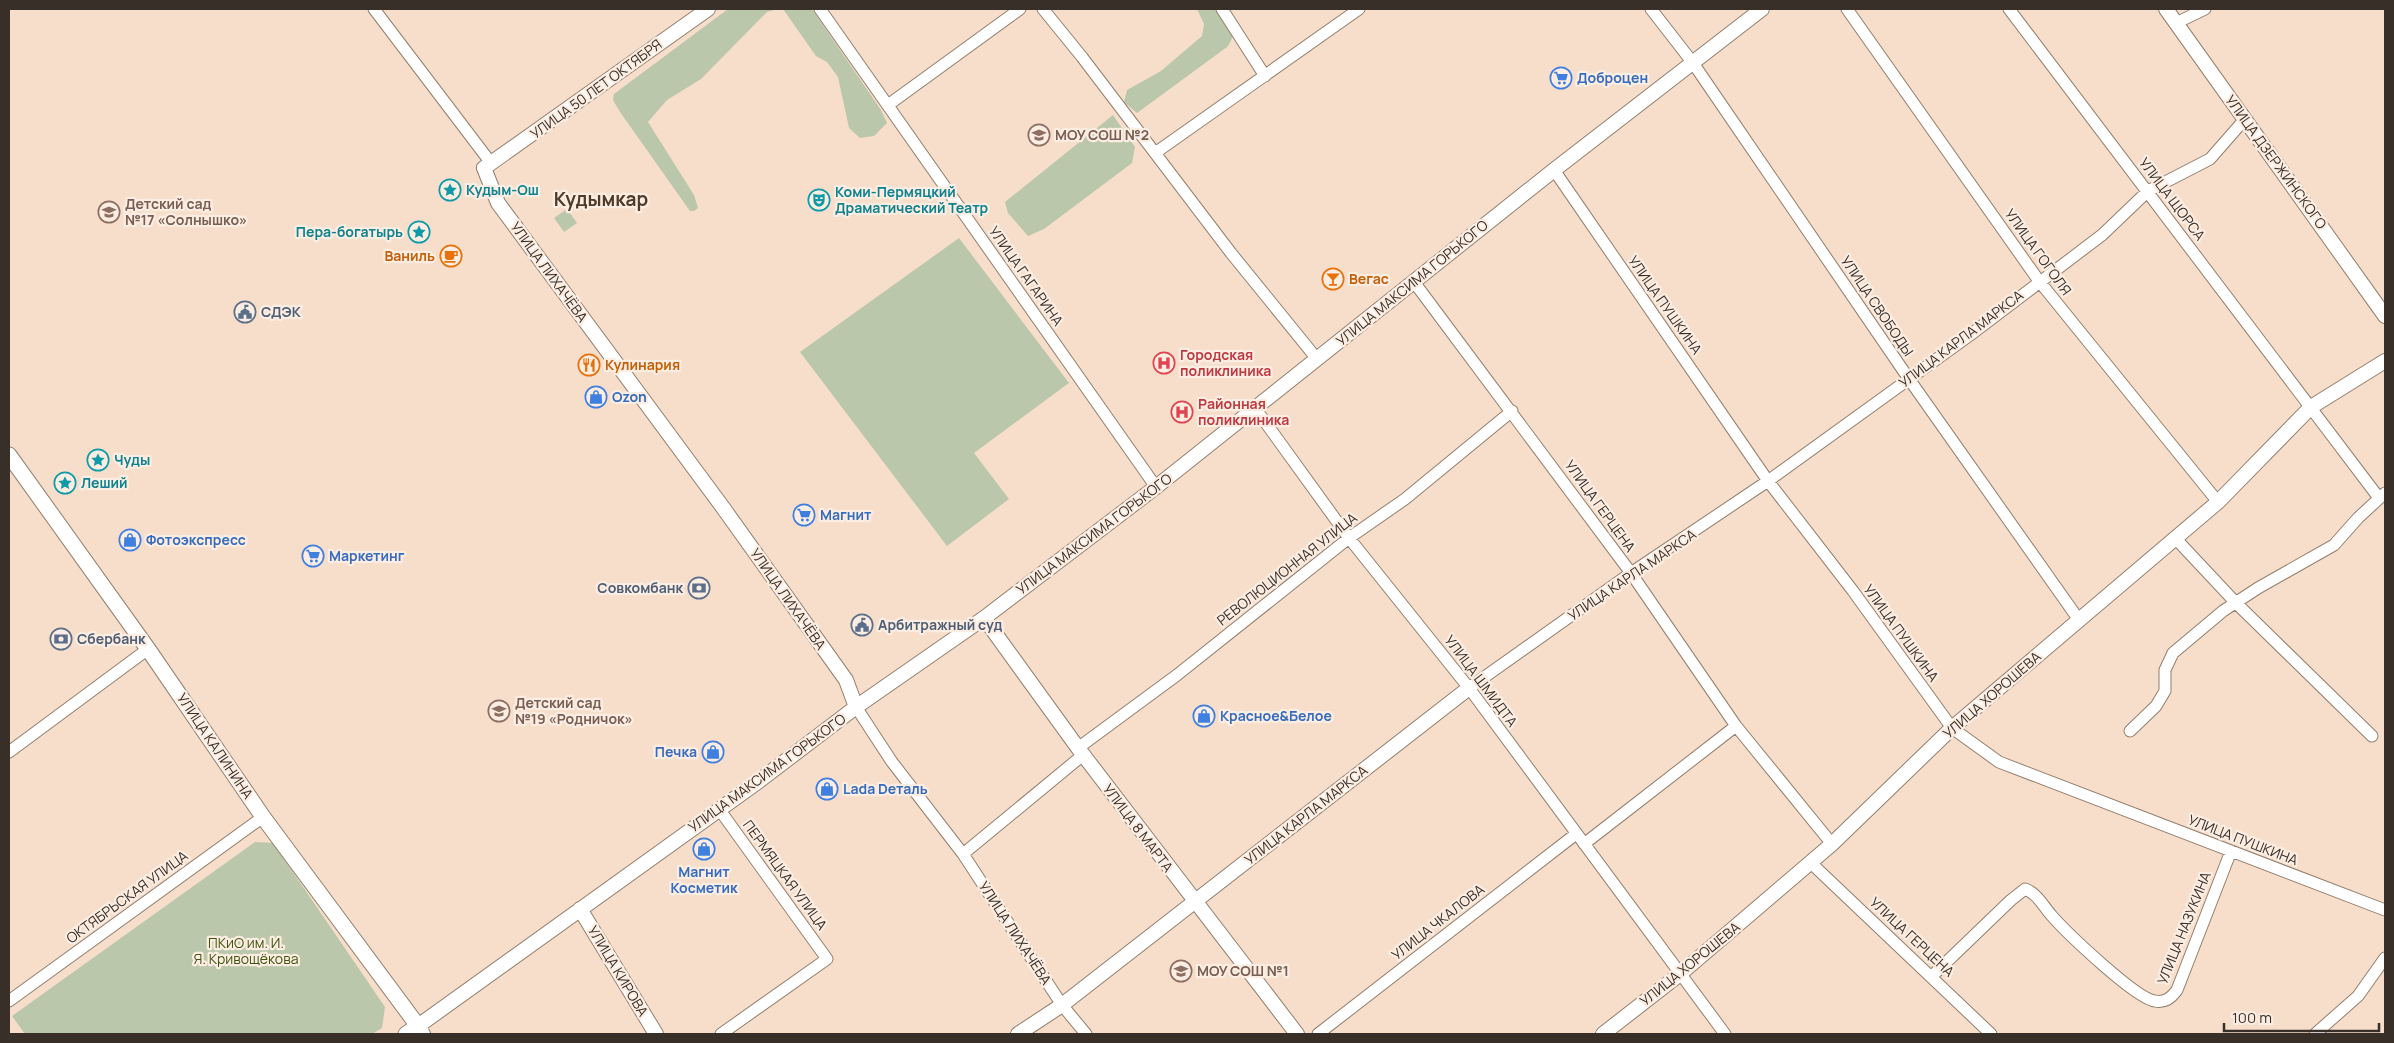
<svg xmlns="http://www.w3.org/2000/svg" width="2394" height="1043" viewBox="0 0 2394 1043" font-family="Manrope,sans-serif">
<style>
.green{fill:#bbc7aa}
.lines{fill:none;stroke-linecap:round;stroke-linejoin:round}
.minor-casing{stroke:#937e6d;stroke-width:13}
.tertiary-casing{stroke:#937e6d;stroke-width:16}
.secondary-casing{stroke:#937e6d;stroke-width:17}
.minor{stroke:#fff;stroke-width:11}
.tertiary{stroke:#fff;stroke-width:14}
.secondary{stroke:#fff;stroke-width:15}
.labels{text-anchor:middle;stroke-width:4.5;stroke-linejoin:round;paint-order:stroke}
.shop-label{font-size:14px;font-weight:bold;fill:#366cbe;stroke:#fcede2;text-anchor:start}
.street-label{font-size:14px;fill:#382f28;stroke:#fcede2}
.education-label{font-size:14px;font-weight:bold;fill:#785e54;stroke:#fcede2;text-anchor:start}
.culture-label{font-size:14px;font-weight:bold;fill:#0d838f;stroke:#fcede2;text-anchor:start}
.food-label{font-size:14px;font-weight:bold;fill:#c56008;stroke:#fcede2;text-anchor:start}
.service-label{font-size:14px;font-weight:bold;fill:#4e5e75;stroke:#fcede2;text-anchor:start}
.health-label{font-size:14px;font-weight:bold;fill:#be3a42;stroke:#fcede2;text-anchor:start}
.park-label{font-size:14px;fill:#3f540e;stroke:#fcede2}
.district-label{font-size:19px;font-weight:bold;fill:#4e3b2b;stroke:#fcede2}
</style>
<rect width="100%" height="100%" fill="#f6decb"/>
<path class="green" d="M 728,9 L 778,9 L 767,12 L 701,79 L 667,100 L 648,122 L 694,195 L 698,208 L 694,211 L 690,211 L 620,112 L 613,100 L 614,94 Z
M 783,9 L 812,9 L 881,110 L 887,123 L 874,136 L 860,138 L 849,128 L 838,77 L 827,62 L 816,56 Z
M 1197,9 L 1220,9 C 1229,23 1239,32 1227,47 L 1137,113 L 1124,102 L 1127,90 L 1161,71 L 1202,36 L 1204,24 Z
M 1113,115 L 1135,147 L 1132,163 L 1044,229 L 1028,236 L 1008,213 L 1005,202 Z
M 567,209 L 577,223 L 564,232 L 554,218 Z
M 959,238 L 1069,383 L 974,453 L 1009,499 L 947,546 L 800,352 Z
M 255,842 L 273,843 L 385,1007 L 382,1028 L 372,1034 L 25,1034 L 12,1016 Z"/>
<g class="lines">
<g class="minor-casing">
<path id="minor" d="M 374,9 L 491,163
M 820,9 L 1156,487
M 1043,9 L 1082,57 L 1231,253 L 1317,359
M 1222,9 L 1265,76
M 1651,9 L 1693,63 L 1909,379 L 2079,620
M 1847,9 L 2039,281 L 2218,502
M 2009,9 L 2379,498
M 2176,23 L 2205,9
M 888,105 L 1020,9
M 1155,153 L 1359,9
M 1554,170 L 1768,481 L 1853,591 L 1952,728 L 1999,762 L 2385,910
M 1414,282 L 1631,573 L 1736,726 L 1832,844
M 1255,408 L 1349,538 L 1469,688 L 1725,1034
M 2176,539 L 2236,603 L 2372,736
M 1469,688 L 1631,573 L 1768,481 L 1970,335 L 2102,235 L 2148,191 L 2210,159 L 2245,119
M 856,707 L 892,762 L 963,854 L 1062,1005 L 1086,1034
M 2130,731 L 2156,706 L 2165,691 L 2165,670 L 2173,653 L 2223,611 L 2258,588 L 2334,545 L 2358,518 L 2385,493
M 1078,748 L 1177,675 L 1349,538 L 1405,499 L 1512,411
M 9,752 L 148,649
M 719,809 L 827,959 L 721,1034
M 1584,844 L 1736,726
M 963,854 L 1083,755
M 1811,863 L 1991,1034
M 1932,976 L 2011,900 L 2025,889 C 2038,894 2043,906 2052,916 C 2067,933 2136,999 2155,1001 C 2165,1003 2171,998 2177,990 L 2231,851
M 9,1001 L 263,817
M 1318,1034 L 1576,834
M 2315,1034 L 2358,996 L 2385,958"/>
</g>
<g class="tertiary-casing">
<path id="tertiary" d="M 708,9 L 484,168 L 498,203 L 724,509 L 846,680 L 856,707
M 2166,9 L 2385,316
M 984,618 L 1078,748 L 1297,1034
M 580,909 L 656,1034
M 423,1034 L 418,1026 L 759,781 L 856,707 L 984,618 L 1156,487 L 1554,170 L 1762,9
M 1018,1034 L 1062,1005 L 1469,688
M 1603,1034 L 1680,974 L 1832,844 L 1952,728 L 2218,502 L 2311,407 L 2385,361"/>
</g>
<g class="secondary-casing">
<path id="secondary" d="M 9,455 L 148,649 L 263,817 L 418,1026 L 406,1034"/>
</g>
<use href="#minor" class="minor"/>
<use href="#tertiary" class="tertiary"/>
<use href="#secondary" class="secondary"/>
</g>
<defs>
<g id="supermarket-ring" transform="scale(1.125)"><circle r="9.5" fill="#fcede2" stroke="#3f7fe0" stroke-width="1.5"/><path d="M-6-5.5h2.5l.6 2H6L4.5 2H-2.5L-4.4-4H-6ZM-1.5 3.2a1.3 1.3 0 1 0 .1 0ZM3 3.2a1.3 1.3 0 1 0 .1 0Z" fill="#3f7fe0"/></g>
<g id="school-ring" transform="scale(1.125)"><circle r="9.5" fill="#fcede2" stroke="#8d6e63" stroke-width="1.5"/><path d="M0-5L7-2L0 1L-7-2ZM-4 1L0 2.5L4 1V4Q0 6-4 4Z" fill="#8d6e63"/></g>
<g id="sight-ring" transform="scale(1.125)"><circle r="9.5" fill="#fcede2" stroke="#0f9aa8" stroke-width="1.5"/><path d="M0-6L1.8-2.2L6-1.7L2.9 1.2L3.7 5.4L0 3.3L-3.7 5.4L-2.9 1.2L-6-1.7L-1.8-2.2Z" fill="#0f9aa8"/></g>
<g id="theatre-ring" transform="scale(1.125)"><circle r="9.5" fill="#fcede2" stroke="#0f9aa8" stroke-width="1.5"/><path d="M-5-5.5Q0-4 5-5.5V0Q5 5 0 6Q-5 5-5 0ZM-3.3-2.5H-1v1.5H-3.3ZM1-2.5H3.3v1.5H1ZM-2.8 1Q0 5.5 2.8 1Z" fill="#0f9aa8"/></g>
<g id="cafe-ring" transform="scale(1.125)"><circle r="9.5" fill="#fcede2" stroke="#e8710a" stroke-width="1.5"/><path d="M-5.5-4.5H6V0H3Q3 3.5 0 3.5H-2.5Q-5.5 3.5-5.5 0ZM3-3.2v2h1.7v-2ZM-6 4.5H4V6H-6Z" fill="#e8710a"/></g>
<g id="bar-ring" transform="scale(1.125)"><circle r="9.5" fill="#fcede2" stroke="#e8710a" stroke-width="1.5"/><path d="M-6-5H6L.8 .8V4.5H3.5V6h-7V4.5H-.8V.8Z" fill="#e8710a"/></g>
<g id="civic-ring" transform="scale(1.125)"><circle r="9.5" fill="#fcede2" stroke="#5c6f8a" stroke-width="1.5"/><path d="M-.6-6.5H3V-4.5H.6V-3L4-1V1h2V6H-6V1h2V-1L-.6-3ZM-1.2 2.5V6h2.4V2.5Z" fill="#5c6f8a"/></g>
<g id="hospital-ring" transform="scale(1.125)"><circle r="9.5" fill="#fcede2" stroke="#e0444e" stroke-width="1.5"/><path d="M-5-5h3v3.5h4V-5h3V5h-3V1.5h-4V5h-3Z" fill="#e0444e"/></g>
<g id="restaurant-ring" transform="scale(1.125)"><circle r="9.5" fill="#fcede2" stroke="#e8710a" stroke-width="1.5"/><path d="M-5-6h1v4h1v-4h1v4h1v-4h1v5L-1.5 .5V6h-2V.5L-5-1ZM5-6V6H3V1.5H1.5Q1.5-4 5-6Z" fill="#e8710a"/></g>
<g id="shop-ring" transform="scale(1.125)"><circle r="9.5" fill="#fcede2" stroke="#3f7fe0" stroke-width="1.5"/><path d="M-5-2.5h2.3a2.7 3.5 0 0 1 5.4 0H5L5.5 6h-11ZM-1.5-2.5h3a1.5 2.3 0 0 0-3 0Z" fill="#3f7fe0"/></g>
<g id="bank-ring" transform="scale(1.125)"><circle r="9.5" fill="#fcede2" stroke="#5c6f8a" stroke-width="1.5"/><path d="M-6-4H6V4H-6ZM0-2.3a2.3 2.3 0 1 0 0 4.6a2.3 2.3 0 1 0 0-4.6Z" fill="#5c6f8a"/></g>
</defs>
<g fill-rule="evenodd">
<use href="#supermarket-ring" x="1561" y="78"/>
<use href="#school-ring" x="1039" y="135"/>
<use href="#sight-ring" x="450" y="190"/>
<use href="#theatre-ring" x="819" y="200"/>
<use href="#school-ring" x="109" y="212"/>
<use href="#sight-ring" x="419" y="232"/>
<use href="#cafe-ring" x="451" y="256"/>
<use href="#bar-ring" x="1333" y="279"/>
<use href="#civic-ring" x="245" y="312"/>
<use href="#hospital-ring" x="1164" y="363"/>
<use href="#restaurant-ring" x="589" y="365"/>
<use href="#shop-ring" x="596" y="397"/>
<use href="#hospital-ring" x="1182" y="412"/>
<use href="#sight-ring" x="98" y="460"/>
<use href="#sight-ring" x="65" y="483"/>
<use href="#supermarket-ring" x="804" y="515"/>
<use href="#shop-ring" x="130" y="540"/>
<use href="#supermarket-ring" x="313" y="556"/>
<use href="#bank-ring" x="699" y="588"/>
<use href="#civic-ring" x="862" y="625"/>
<use href="#bank-ring" x="61" y="639"/>
<use href="#school-ring" x="499" y="711"/>
<use href="#shop-ring" x="1204" y="716"/>
<use href="#shop-ring" x="713" y="752"/>
<use href="#shop-ring" x="827" y="789"/>
<use href="#shop-ring" x="704" y="849"/>
<use href="#school-ring" x="1181" y="971"/>
</g>
<g class="labels">
<g class="shop-label">
<text x="1577" y="83">Доброцен</text>
<text x="612" y="402">Ozon</text>
<text x="820" y="520">Магнит</text>
<text x="146" y="545">Фотоэкспресс</text>
<text x="329" y="561">Маркетинг</text>
<text x="1220" y="721">Красное&amp;Белое</text>
<text x="697" y="757" text-anchor="end">Печка</text>
<text x="843" y="794">Lada Dеталь</text>
<text x="704" y="877" text-anchor="middle">Магнит<tspan x="704" dy="16">Косметик</tspan></text>
</g>
<g class="street-label">
<text transform="translate(596 89) rotate(-36)" y="5">УЛИЦА 50 ЛЕТ ОКТЯБРЯ</text>
<text transform="translate(2276 162) rotate(54)" y="5">УЛИЦА ДЗЕРЖИНСКОГО</text>
<text transform="translate(2172 199) rotate(53)" y="5">УЛИЦА ЩОРСА</text>
<text transform="translate(2038 252) rotate(54)" y="5">УЛИЦА ГОГОЛЯ</text>
<text transform="translate(549 272) rotate(54)" y="5">УЛИЦА ЛИХАЧЁВА</text>
<text transform="translate(1026 276) rotate(55)" y="5">УЛИЦА ГАГАРИНА</text>
<text transform="translate(1412 283) rotate(-39)" y="5">УЛИЦА МАКСИМА ГОРЬКОГО</text>
<text transform="translate(1665 305) rotate(55)" y="5">УЛИЦА ПУШКИНА</text>
<text transform="translate(1877 306) rotate(56)" y="5">УЛИЦА СВОБОДЫ</text>
<text transform="translate(1961 339) rotate(-37)" y="5">УЛИЦА КАРЛА МАРКСА</text>
<text transform="translate(1600 506) rotate(54)" y="5">УЛИЦА ГЕРЦЕНА</text>
<text transform="translate(1094 534) rotate(-37)" y="5">УЛИЦА МАКСИМА ГОРЬКОГО</text>
<text transform="translate(1287 569) rotate(-38)" y="5">РЕВОЛЮЦИОННАЯ УЛИЦА</text>
<text transform="translate(1632 575) rotate(-34)" y="5">УЛИЦА КАРЛА МАРКСА</text>
<text transform="translate(788 599) rotate(55)" y="5">УЛИЦА ЛИХАЧЁВА</text>
<text transform="translate(1901 633) rotate(54)" y="5">УЛИЦА ПУШКИНА</text>
<text transform="translate(1481 681) rotate(53)" y="5">УЛИЦА ШМИДТА</text>
<text transform="translate(1992 695) rotate(-41)" y="5">УЛИЦА ХОРОШЕВА</text>
<text transform="translate(215 746) rotate(56)" y="5">УЛИЦА КАЛИНИНА</text>
<text transform="translate(767 773) rotate(-36)" y="5">УЛИЦА МАКСИМА ГОРЬКОГО</text>
<text transform="translate(1306 815) rotate(-38)" y="5">УЛИЦА КАРЛА МАРКСА</text>
<text transform="translate(1138 828) rotate(53)" y="5">УЛИЦА 8 МАРТА</text>
<text transform="translate(2243 840) rotate(21)" y="5">УЛИЦА ПУШКИНА</text>
<text transform="translate(785 875) rotate(54)" y="5">ПЕРМЯЦКАЯ УЛИЦА</text>
<text transform="translate(127 897) rotate(-36)" y="5">ОКТЯБРЬСКАЯ УЛИЦА</text>
<text transform="translate(1438 922) rotate(-38)" y="5">УЛИЦА ЧКАЛОВА</text>
<text transform="translate(2184 928) rotate(-68)" y="5">УЛИЦА НАЗУКИНА</text>
<text transform="translate(1015 933) rotate(57)" y="5">УЛИЦА ЛИХАЧЁВА</text>
<text transform="translate(1912 937) rotate(43)" y="5">УЛИЦА ГЕРЦЕНА</text>
<text transform="translate(1690 964) rotate(-39)" y="5">УЛИЦА ХОРОШЕВА</text>
<text transform="translate(618 971) rotate(59)" y="5">УЛИЦА КИРОВА</text>
</g>
<g class="education-label">
<text x="1055" y="140">МОУ СОШ №2</text>
<text x="125" y="209">Детский сад<tspan x="125" dy="16">№17 «Солнышко»</tspan></text>
<text x="515" y="708">Детский сад<tspan x="515" dy="16">№19 «Родничок»</tspan></text>
<text x="1197" y="976">МОУ СОШ №1</text>
</g>
<g class="culture-label">
<text x="466" y="195">Кудым-Ош</text>
<text x="835" y="197">Коми-Пермяцкий<tspan x="835" dy="16">Драматический Театр</tspan></text>
<text x="403" y="237" text-anchor="end">Пера-богатырь</text>
<text x="114" y="465">Чуды</text>
<text x="81" y="488">Леший</text>
</g>
<g class="food-label">
<text x="435" y="261" text-anchor="end">Ваниль</text>
<text x="1349" y="284">Вегас</text>
<text x="605" y="370">Кулинария</text>
</g>
<g class="service-label">
<text x="261" y="317">СДЭК</text>
<text x="683" y="593" text-anchor="end">Совкомбанк</text>
<text x="878" y="630">Арбитражный суд</text>
<text x="77" y="644">Сбербанк</text>
</g>
<g class="health-label">
<text x="1180" y="360">Городская<tspan x="1180" dy="16">поликлиника</tspan></text>
<text x="1198" y="409">Районная<tspan x="1198" dy="16">поликлиника</tspan></text>
</g>
<g class="park-label">
<text x="246" y="948">ПКиО им. И.<tspan x="246" dy="16">Я. Кривощёкова</tspan></text>
</g>
<g class="district-label">
<text x="601" y="206">Кудымкар</text>
</g>
</g>
<rect width="2394" height="1043" fill="none" stroke="#382f28" stroke-width="20"/>
<path d="M2224 1023v8h155v-8" fill="none" stroke="#382f28" stroke-width="2.5"/>
<text x="2232" y="1023" font-size="15" fill="#382f28" stroke="#fcede2" stroke-width="4" paint-order="stroke">100 m</text>
</svg>
